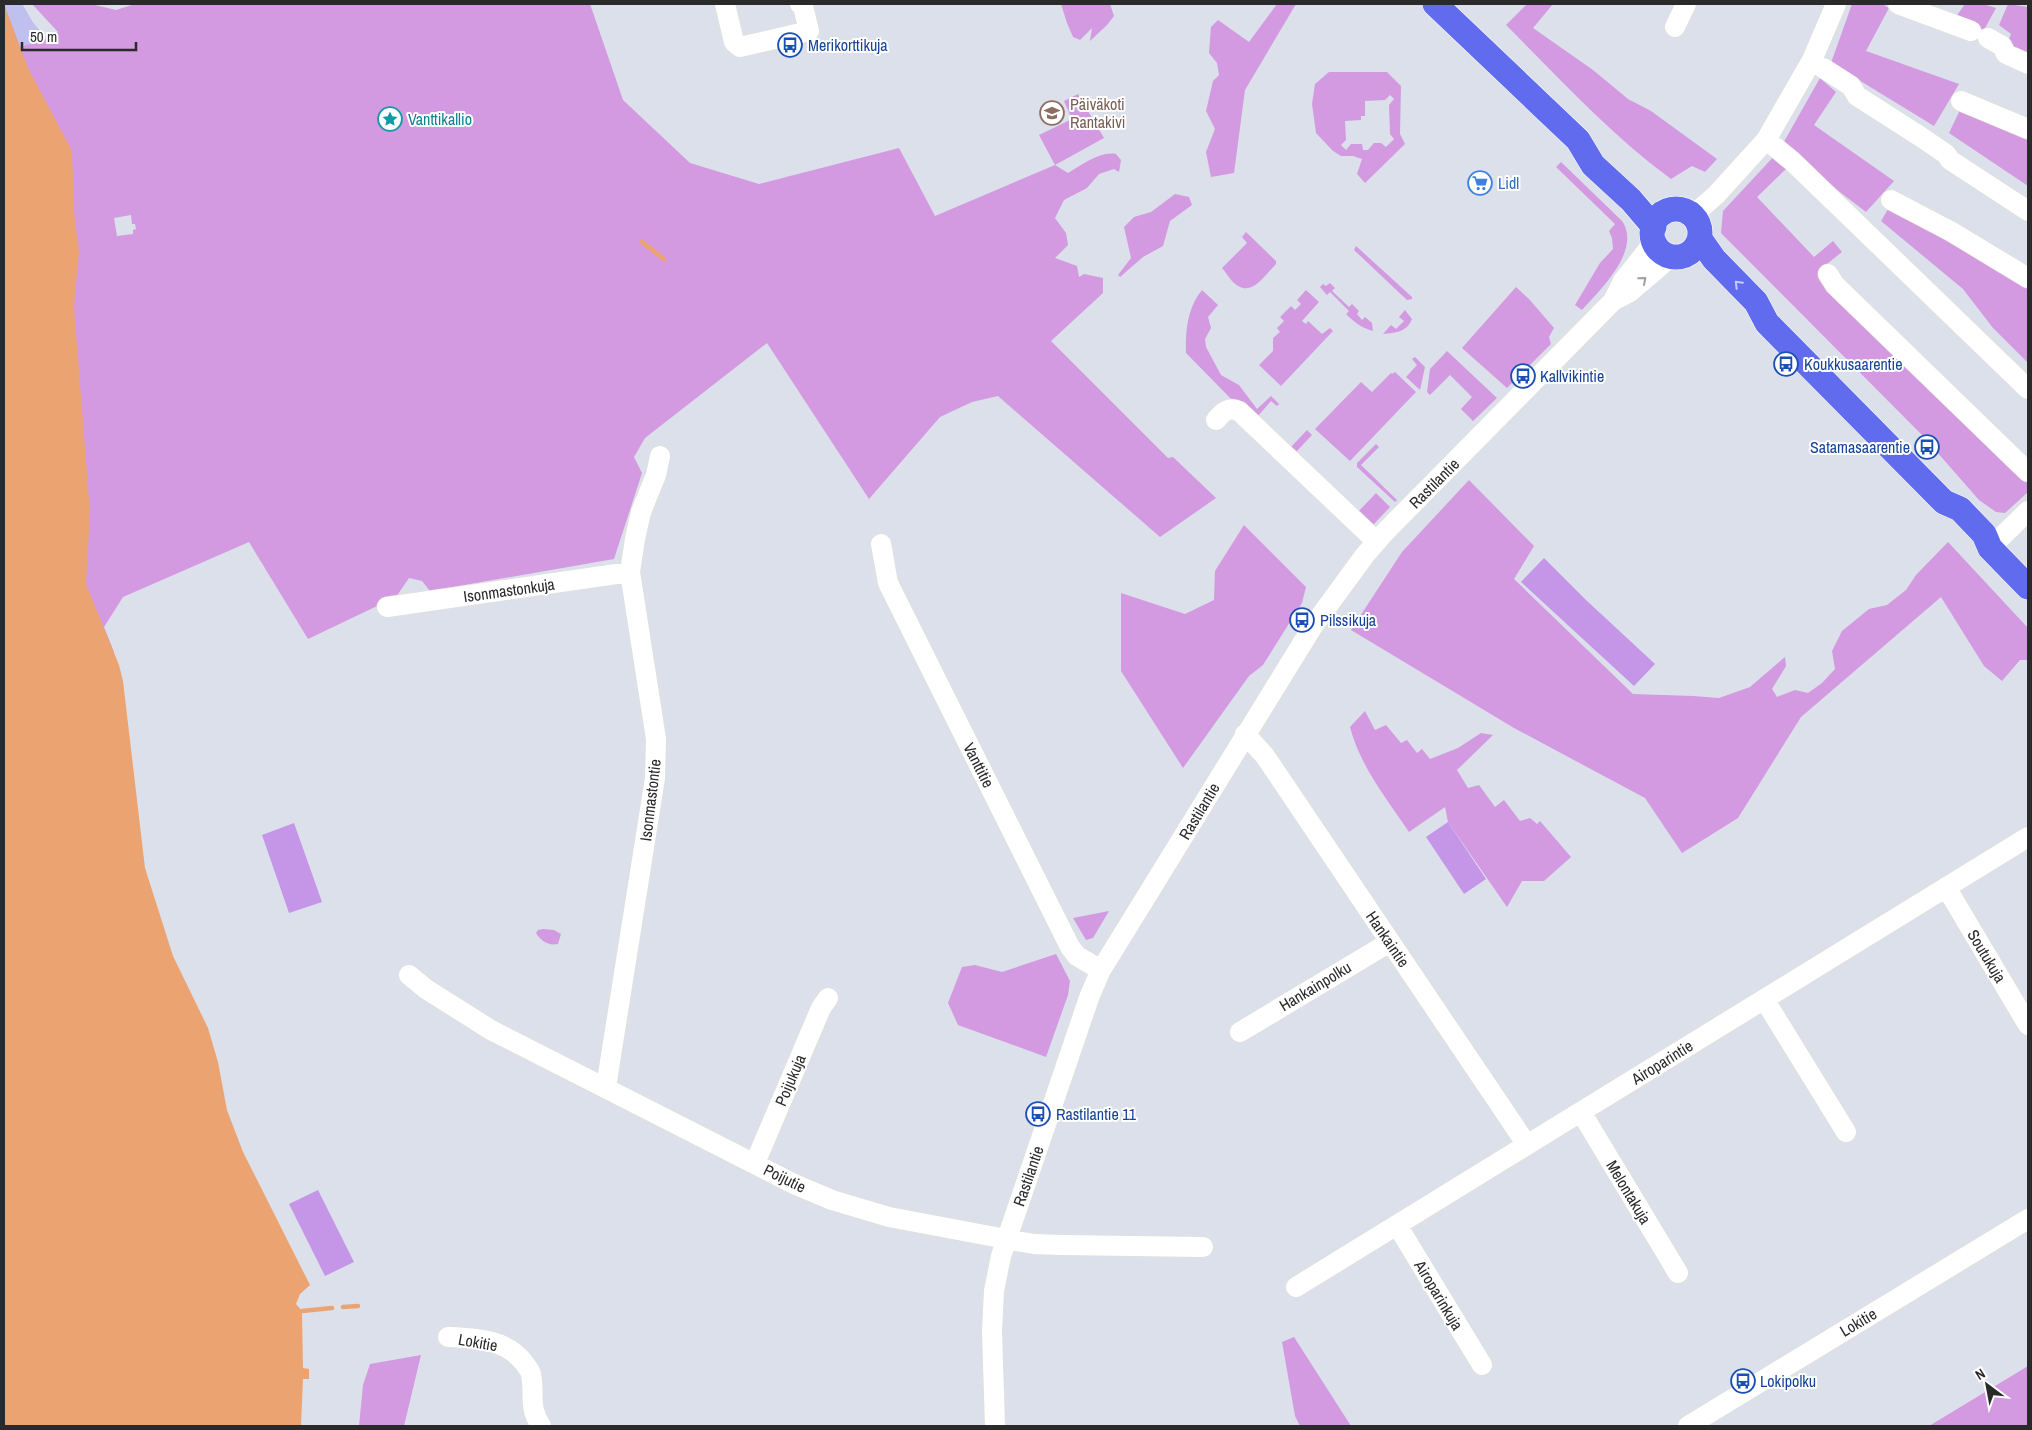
<svg xmlns="http://www.w3.org/2000/svg" width="2032" height="1430" viewBox="0 0 2032 1430" font-family="'Archivo Narrow',sans-serif">
<style>
.green{fill:#d399e1;fill-rule:evenodd}
.sand{fill:#bfc0f0}
.pitch{fill:#c595e8}
.water{fill:#eba471}
.lines{fill:none;stroke-linecap:round;stroke-linejoin:round}
.stream{stroke:#eba471;stroke-width:4.5}
.minor-casing{stroke:#e2e1d1;stroke-width:21}
.major-casing{stroke:#fff;stroke-width:26}
.minor{stroke:#fff;stroke-width:20}
.major{stroke:#606bed;stroke-width:25}
.oneway{stroke:#9f9f9f}
.oneway2{stroke:#c7cbf9}
.labels{text-anchor:middle;stroke-width:4;stroke-linejoin:round;paint-order:stroke}
.transit-label{font-size:16px;fill:#164399;stroke:#fff;text-anchor:start}
.education-label{font-size:16px;fill:#785e54;stroke:#fff;text-anchor:start}
.culture-label{font-size:16px;fill:#0d838f;stroke:#fff;text-anchor:start}
.shop-label{font-size:16px;fill:#366cbe;stroke:#fff;text-anchor:start}
.street-label{font-size:16px;fill:#2a2a2a;stroke:#fff}
</style>
<rect width="100%" height="100%" fill="#dce0eb"/>
<path class="green" d="M 4,4 L 22,4 L 33,23 L 47,39 L 58,32 L 32,4 L 91,4 L 116,10 L 135,4 L 590,4 L 623,100 L 690,163 L 759,184 L 899,148 L 935,216 L 1055,165 L 1039,135 L 1072,119 L 1064,101 L 1078,94 L 1104,138 L 1055,165 L 1068,173 C 1082,165 1100,151 1116,154 L 1121,160 L 1119,172 L 1114,169 L 1099,174 L 1087,188 L 1064,200 L 1055,218 L 1066,233 L 1068,245 L 1055,258 L 1077,266 L 1079,277 L 1084,274 L 1103,278 L 1103,293 L 1051,341 L 1168,458 L 1173,457 L 1216,498 L 1160,537 L 998,396 L 972,402 L 940,417 L 869,499 L 767,343 L 645,438 L 634,457 L 642,473 L 614,559 L 430,591 L 422,581 L 409,578 L 396,597 L 308,639 L 249,542 L 123,597 L 104,627 L 114,652 L 89,651 L 54,214 ZM 131,215 L 132,224 L 135,224 L 136,229 L 133,230 L 133,234 L 117,236 L 114,218 Z
M 1061,4 L 1110,4 L 1114,16 L 1107,25 L 1090,41 L 1092,28 L 1080,40 L 1073,37 L 1067,23 Z
M 1277,4 L 1296,4 L 1245,90 L 1234,173 L 1211,177 L 1206,152 L 1215,129 L 1206,111 L 1213,81 L 1219,75 L 1217,63 L 1209,53 L 1211,27 L 1218,20 L 1249,42 Z
M 1527,4 L 1553,4 L 1533,28 L 1593,70 L 1628,99 L 1651,111 L 1717,159 L 1705,172 L 1692,166 L 1671,179 C 1610,134 1559,78 1506,25 Z
M 1852,4 L 1882,4 L 1889,8 L 1866,51 L 1959,84 L 1934,126 L 1831,63 Z
M 1965,4 L 1983,4 L 1996,8 L 1984,30 L 1953,21 Z
M 2008,4 L 2028,7 L 2028,59 L 2005,49 L 2011,34 L 1999,25 Z
M 1329,72 L 1387,72 L 1401,86 L 1400,134 L 1405,144 L 1365,183 L 1357,174 L 1362,159 L 1353,156 L 1341,156 L 1333,151 L 1316,133 L 1312,104 L 1315,84 ZM 1390,95 L 1394,99 L 1389,105 L 1390,134 L 1394,139 L 1386,147 L 1381,143 L 1374,143 L 1368,150 L 1363,150 L 1362,144 L 1351,144 L 1346,150 L 1341,145 L 1346,140 L 1345,121 L 1361,120 L 1361,116 L 1365,116 L 1365,101 L 1385,100 Z
M 1820,78 L 1836,92 L 1814,125 L 1894,181 L 1866,212 L 1781,147 Z
M 1960,110 L 2028,137 L 2028,186 L 1949,133 Z
M 1777,153 L 1789,166 L 1757,197 L 1814,257 L 1833,241 L 1842,252 L 1818,271 L 1827,282 L 2028,476 L 2028,492 L 2005,513 L 1996,512 L 1979,500 L 1922,435 L 1721,233 L 1723,211 Z
M 1561,162 L 1622,221 C 1642,250 1600,290 1582,310 L 1575,305 L 1600,263 L 1613,249 L 1612,238 L 1609,231 L 1615,224 L 1556,167 Z
M 1175,194 L 1189,197 L 1192,205 L 1170,221 L 1163,246 L 1143,257 L 1120,277 L 1118,275 L 1131,258 L 1124,227 L 1134,217 L 1151,212 Z
M 1891,204 L 2028,285 L 2028,363 L 1993,328 L 1963,289 L 1881,221 Z
M 1246,232 L 1276,261 L 1276,264 C 1263,277 1250,300 1232,281 C 1228,277 1226,272 1222,268 L 1247,243 L 1242,237 Z
M 1356,246 L 1412,297 L 1412,299 L 1407,300 L 1354,250 Z
M 1330,283 L 1335,288 L 1332,291 L 1349,307 L 1352,304 L 1359,311 L 1357,314 L 1362,320 L 1365,317 L 1372,323 L 1373,331 C 1362,328 1355,323 1346,314 L 1349,311 L 1330,292 L 1327,295 L 1320,287 L 1323,284 L 1326,286 Z
M 1516,287 L 1529,299 L 1554,328 L 1549,337 L 1551,344 L 1507,388 L 1462,348 Z
M 1202,290 L 1218,305 L 1208,317 L 1211,328 L 1205,339 L 1206,347 L 1221,375 L 1239,385 L 1257,409 L 1271,396 L 1279,404 L 1277,406 L 1271,401 L 1258,416 L 1235,403 L 1186,353 C 1185,330 1188,307 1202,290 Z
M 1306,290 L 1319,302 L 1302,321 L 1306,324 L 1308,321 L 1322,334 L 1330,328 L 1333,331 L 1281,386 L 1259,365 L 1273,351 L 1273,338 L 1280,332 L 1277,328 L 1284,321 L 1280,317 L 1291,306 L 1295,310 L 1301,304 L 1297,300 Z
M 1405,310 L 1412,319 C 1407,332 1395,333 1383,334 L 1391,325 L 1396,329 L 1404,321 L 1399,317 Z
M 1447,351 L 1497,398 L 1473,421 L 1461,409 L 1472,397 L 1450,375 L 1430,395 L 1427,392 L 1430,369 Z
M 1415,357 L 1425,367 L 1420,390 L 1406,377 L 1417,365 L 1412,359 Z
M 1395,372 L 1416,392 L 1350,461 L 1315,429 L 1361,382 L 1372,392 L 1391,373 L 1392,374 Z
M 1307,430 L 1312,435 L 1296,452 L 1291,447 Z
M 1376,444 L 1379,447 L 1361,465 L 1397,500 L 1395,502 L 1357,467 L 1357,463 Z
M 1469,480 L 1534,546 L 1514,579 L 1633,694 L 1693,696 L 1719,698 L 1750,687 L 1785,657 L 1786,666 L 1772,689 L 1777,697 L 1795,690 L 1808,693 L 1822,683 L 1835,669 L 1832,651 L 1842,631 L 1869,609 L 1887,605 L 1906,590 L 1916,575 L 1948,542 L 2028,628 L 2028,660 L 2020,660 L 2002,681 L 1984,666 L 1941,597 L 1801,717 L 1738,818 L 1682,853 L 1645,798 L 1514,728 L 1351,630 L 1402,552 Z
M 1376,493 L 1390,507 L 1373,525 L 1358,512 Z
M 1244,525 L 1306,587 L 1302,603 L 1263,665 L 1249,676 L 1183,768 L 1121,671 L 1121,593 L 1185,614 L 1214,600 L 1215,571 Z
M 1365,711 L 1375,730 L 1386,725 L 1401,743 L 1407,740 L 1417,753 L 1422,749 L 1430,759 L 1458,748 L 1481,733 L 1493,735 L 1457,770 L 1468,788 L 1479,785 L 1495,807 L 1504,800 L 1520,821 L 1530,818 L 1537,824 L 1540,821 L 1571,857 L 1544,881 L 1522,881 L 1507,907 L 1448,822 L 1445,807 L 1409,832 C 1387,799 1360,766 1350,727 Z
M 1109,911 L 1093,938 L 1086,940 L 1073,918 Z
M 543,929 L 554,930 L 561,934 L 558,944 C 548,946 541,941 536,933 L 538,930 Z
M 1056,954 L 1070,981 L 1068,995 L 1046,1057 L 958,1025 L 948,1003 L 962,967 L 975,965 L 1002,972 Z
M 1294,1337 L 1351,1426 L 1300,1426 L 1295,1416 L 1282,1342 Z
M 421,1355 L 404,1426 L 359,1426 L 363,1385 L 370,1364 Z
M 2028,1366 L 2028,1426 L 1929,1426 Z"/>
<path class="sand" d="M 4,4 L 22,4 L 33,23 L 47,39 L 20,47 Z"/>
<path class="pitch" d="M 1544,558 L 1586,600 L 1655,664 L 1634,686 L 1521,582 Z
M 1448,822 L 1486,879 L 1464,894 L 1426,837 Z
M 294,823 L 322,902 L 289,913 L 262,835 Z
M 318,1190 L 354,1262 L 325,1276 L 289,1204 Z"/>
<path class="water" d="M 4,4 L 28,68 L 72,151 L 74,212 L 79,251 L 74,307 L 90,513 L 86,584 L 119,665 L 123,681 L 145,868 L 173,956 L 208,1028 L 218,1062 L 227,1110 L 243,1152 L 310,1285 L 300,1294 L 296,1304 L 302,1311 L 303,1368 L 309,1369 L 309,1379 L 303,1379 L 301,1426 L 4,1426 Z"/>
<g class="lines">
<path class="stream" d="M 642,242 L 664,259
M 343,1307 L 358,1306
M 302,1311 L 332,1308"/>
<g class="minor-casing">
<path id="minor" d="M 725,4 L 734,42 L 740,47 L 809,31 L 803,6 L 800,4
M 1898,4 L 1971,31
M 1675,27 L 1686,4
M 1988,38 L 2002,46 L 2006,54 L 2028,64
M 1823,68 L 1851,86 L 1857,96 L 1921,137 L 1946,154 L 1950,160 L 2028,211
M 1961,101 L 2028,129
M 1775,147 L 1792,161 L 2028,389
M 1891,200 L 1952,232 L 2028,278
M 1692,216 L 1716,195 L 1766,140 L 1812,60 L 1836,4
M 1828,274 L 1835,285 L 2028,472
M 1615,300 L 1630,292 L 1671,257
M 1216,420 C 1222,413 1228,406 1239,411 L 1376,541
M 881,544 L 888,583 L 1070,947 L 1077,956 L 1101,970
M 1990,548 L 2028,511
M 387,607 L 630,572
M 1245,734 L 1265,756 L 1527,1145
M 1946,887 L 2028,1025
M 409,975 L 426,989 L 491,1030 L 794,1184 L 832,1200 L 889,1217 L 1006,1239 L 1034,1244 L 1063,1245 L 1203,1247
M 1764,999 L 1846,1132
M 1240,1032 L 1390,942
M 606,1087 L 655,778 L 656,739 L 630,572 L 635,539 L 641,512 L 656,475 L 660,456
M 1581,1112 L 1678,1273
M 755,1163 L 821,1008 L 828,998
M 1397,1225 L 1482,1365
M 1296,1287 L 2028,837
M 448,1337 C 476,1338 507,1339 525,1364 C 527,1367 530,1370 531,1374 C 535,1394 528,1407 541,1426
M 995,1426 L 992,1331 L 994,1291 L 1001,1256 L 1090,995 L 1101,970 L 1313,626 L 1365,555 L 1385,532 L 1613,301 L 1623,281 L 1654,242
M 1688,1426 L 2028,1219"/>
</g>
<g class="major-casing">
<path id="major" d="M 1435,4 L 1578,140 L 1593,165 L 1631,200 L 1654,227
M1652 233a24 24 0 1 1 48 0a24 24 0 1 1-48 0Z
M 1700,239 L 1714,259 L 1756,302 L 1767,323 L 1944,502 L 1960,509 L 1984,534 L 1990,548 L 2028,587"/>
</g>
<use href="#minor" class="minor"/>
<use href="#major" class="major"/>
</g>
<defs><path id="oneway-chevron" d="M-2-3.5L2.5 0L-2 3.5" fill="none" stroke-width="1.6" stroke-linecap="round" stroke-linejoin="round" transform="scale(1.25)"/></defs>
<use class="oneway" href="#oneway-chevron" transform="translate(1643 280) rotate(-41)"/>
<use class="oneway2" href="#oneway-chevron" transform="translate(1738 284) rotate(-135)"/>
<defs>
<g id="bus-ring" transform="scale(1.25)"><circle r="9.5" fill="#fff" stroke="#1a4fb4" stroke-width="1.5"/><path d="M-5-6H5V4H4V6H2V4H-2V6H-4V4H-5ZM-3.5-4V0h7V-4ZM-3.5 1.2v1.5H-2V1.2ZM2 1.2v1.5H3.5V1.2Z" fill="#1a4fb4"/></g>
<g id="school-ring" transform="scale(1.25)"><circle r="9.5" fill="#fff" stroke="#8d6e63" stroke-width="1.5"/><path d="M0-5L7-2L0 1L-7-2ZM-4 1L0 2.5L4 1V4Q0 6-4 4Z" fill="#8d6e63"/></g>
<g id="sight-ring" transform="scale(1.25)"><circle r="9.5" fill="#fff" stroke="#0f9aa8" stroke-width="1.5"/><path d="M0-6L1.8-2.2L6-1.7L2.9 1.2L3.7 5.4L0 3.3L-3.7 5.4L-2.9 1.2L-6-1.7L-1.8-2.2Z" fill="#0f9aa8"/></g>
<g id="supermarket-ring" transform="scale(1.25)"><circle r="9.5" fill="#fff" stroke="#3f7fe0" stroke-width="1.5"/><path d="M-6-5.5h2.5l.6 2H6L4.5 2H-2.5L-4.4-4H-6ZM-1.5 3.2a1.3 1.3 0 1 0 .1 0ZM3 3.2a1.3 1.3 0 1 0 .1 0Z" fill="#3f7fe0"/></g>
</defs>
<g fill-rule="evenodd">
<use href="#bus-ring" x="790" y="45"/>
<use href="#school-ring" x="1052" y="113"/>
<use href="#sight-ring" x="390" y="119"/>
<use href="#supermarket-ring" x="1480" y="183"/>
<use href="#bus-ring" x="1786" y="364"/>
<use href="#bus-ring" x="1523" y="376"/>
<use href="#bus-ring" x="1927" y="447"/>
<use href="#bus-ring" x="1302" y="620"/>
<use href="#bus-ring" x="1038" y="1114"/>
<use href="#bus-ring" x="1743" y="1381"/>
</g>
<g class="labels">
<g class="transit-label">
<text x="808" y="51">Merikorttikuja</text>
<text x="1804" y="370">Koukkusaarentie</text>
<text x="1540" y="382">Kallvikintie</text>
<text x="1910" y="453" text-anchor="end">Satamasaarentie</text>
<text x="1320" y="626">Pilssikuja</text>
<text x="1056" y="1120">Rastilantie 11</text>
<text x="1760" y="1387">Lokipolku</text>
</g>
<g class="education-label">
<text x="1070" y="110">Päiväkoti<tspan x="1070" dy="18">Rantakivi</tspan></text>
</g>
<g class="culture-label">
<text x="408" y="125">Vanttikallio</text>
</g>
<g class="shop-label">
<text x="1498" y="189">Lidl</text>
</g>
<g class="street-label">
<text transform="translate(1434 483) rotate(-45)" y="6">Rastilantie</text>
<text transform="translate(509 590) rotate(-8)" y="6">Isonmastonkuja</text>
<text transform="translate(979 765) rotate(63)" y="6">Vanttitie</text>
<text transform="translate(650 800) rotate(-83)" y="6">Isonmastontie</text>
<text transform="translate(1199 811) rotate(-59)" y="6">Rastilantie</text>
<text transform="translate(1388 939) rotate(56)" y="6">Hankaintie</text>
<text transform="translate(1987 956) rotate(59)" y="6">Soutukuja</text>
<text transform="translate(1315 986) rotate(-31)" y="6">Hankainpolku</text>
<text transform="translate(1662 1062) rotate(-32)" y="6">Airoparintie</text>
<text transform="translate(790 1080) rotate(-67)" y="6">Poijukuja</text>
<text transform="translate(1028 1176) rotate(-71)" y="6">Rastilantie</text>
<text transform="translate(785 1178) rotate(26)" y="6">Poijutie</text>
<text transform="translate(1629 1192) rotate(59)" y="6">Melontakuja</text>
<text transform="translate(1439 1295) rotate(59)" y="6">Airoparinkuja</text>
<text transform="translate(1858 1322) rotate(-31)" y="6">Lokitie</text>
<text transform="translate(478 1342) rotate(10)" y="6">Lokitie</text>
</g>
</g>
<rect width="2032" height="1430" fill="none" stroke="#2a2a2a" stroke-width="10"/>
<g transform="translate(1987 1385) rotate(328)" stroke="#ffffff" stroke-width="4" paint-order="stroke">
<path d="M0-4L9 19L0 12L-9 19Z" fill="#2a2a2a"/>
<text y="-8" font-size="14" font-weight="bold" text-anchor="middle" fill="#2a2a2a">N</text>
</g>
<path d="M22 42v8h114v-8" fill="none" stroke="#2a2a2a" stroke-width="2.5"/>
<text x="30" y="42" font-size="15" fill="#2a2a2a" stroke="#ffffff" stroke-width="4" paint-order="stroke">50 m</text>
</svg>
